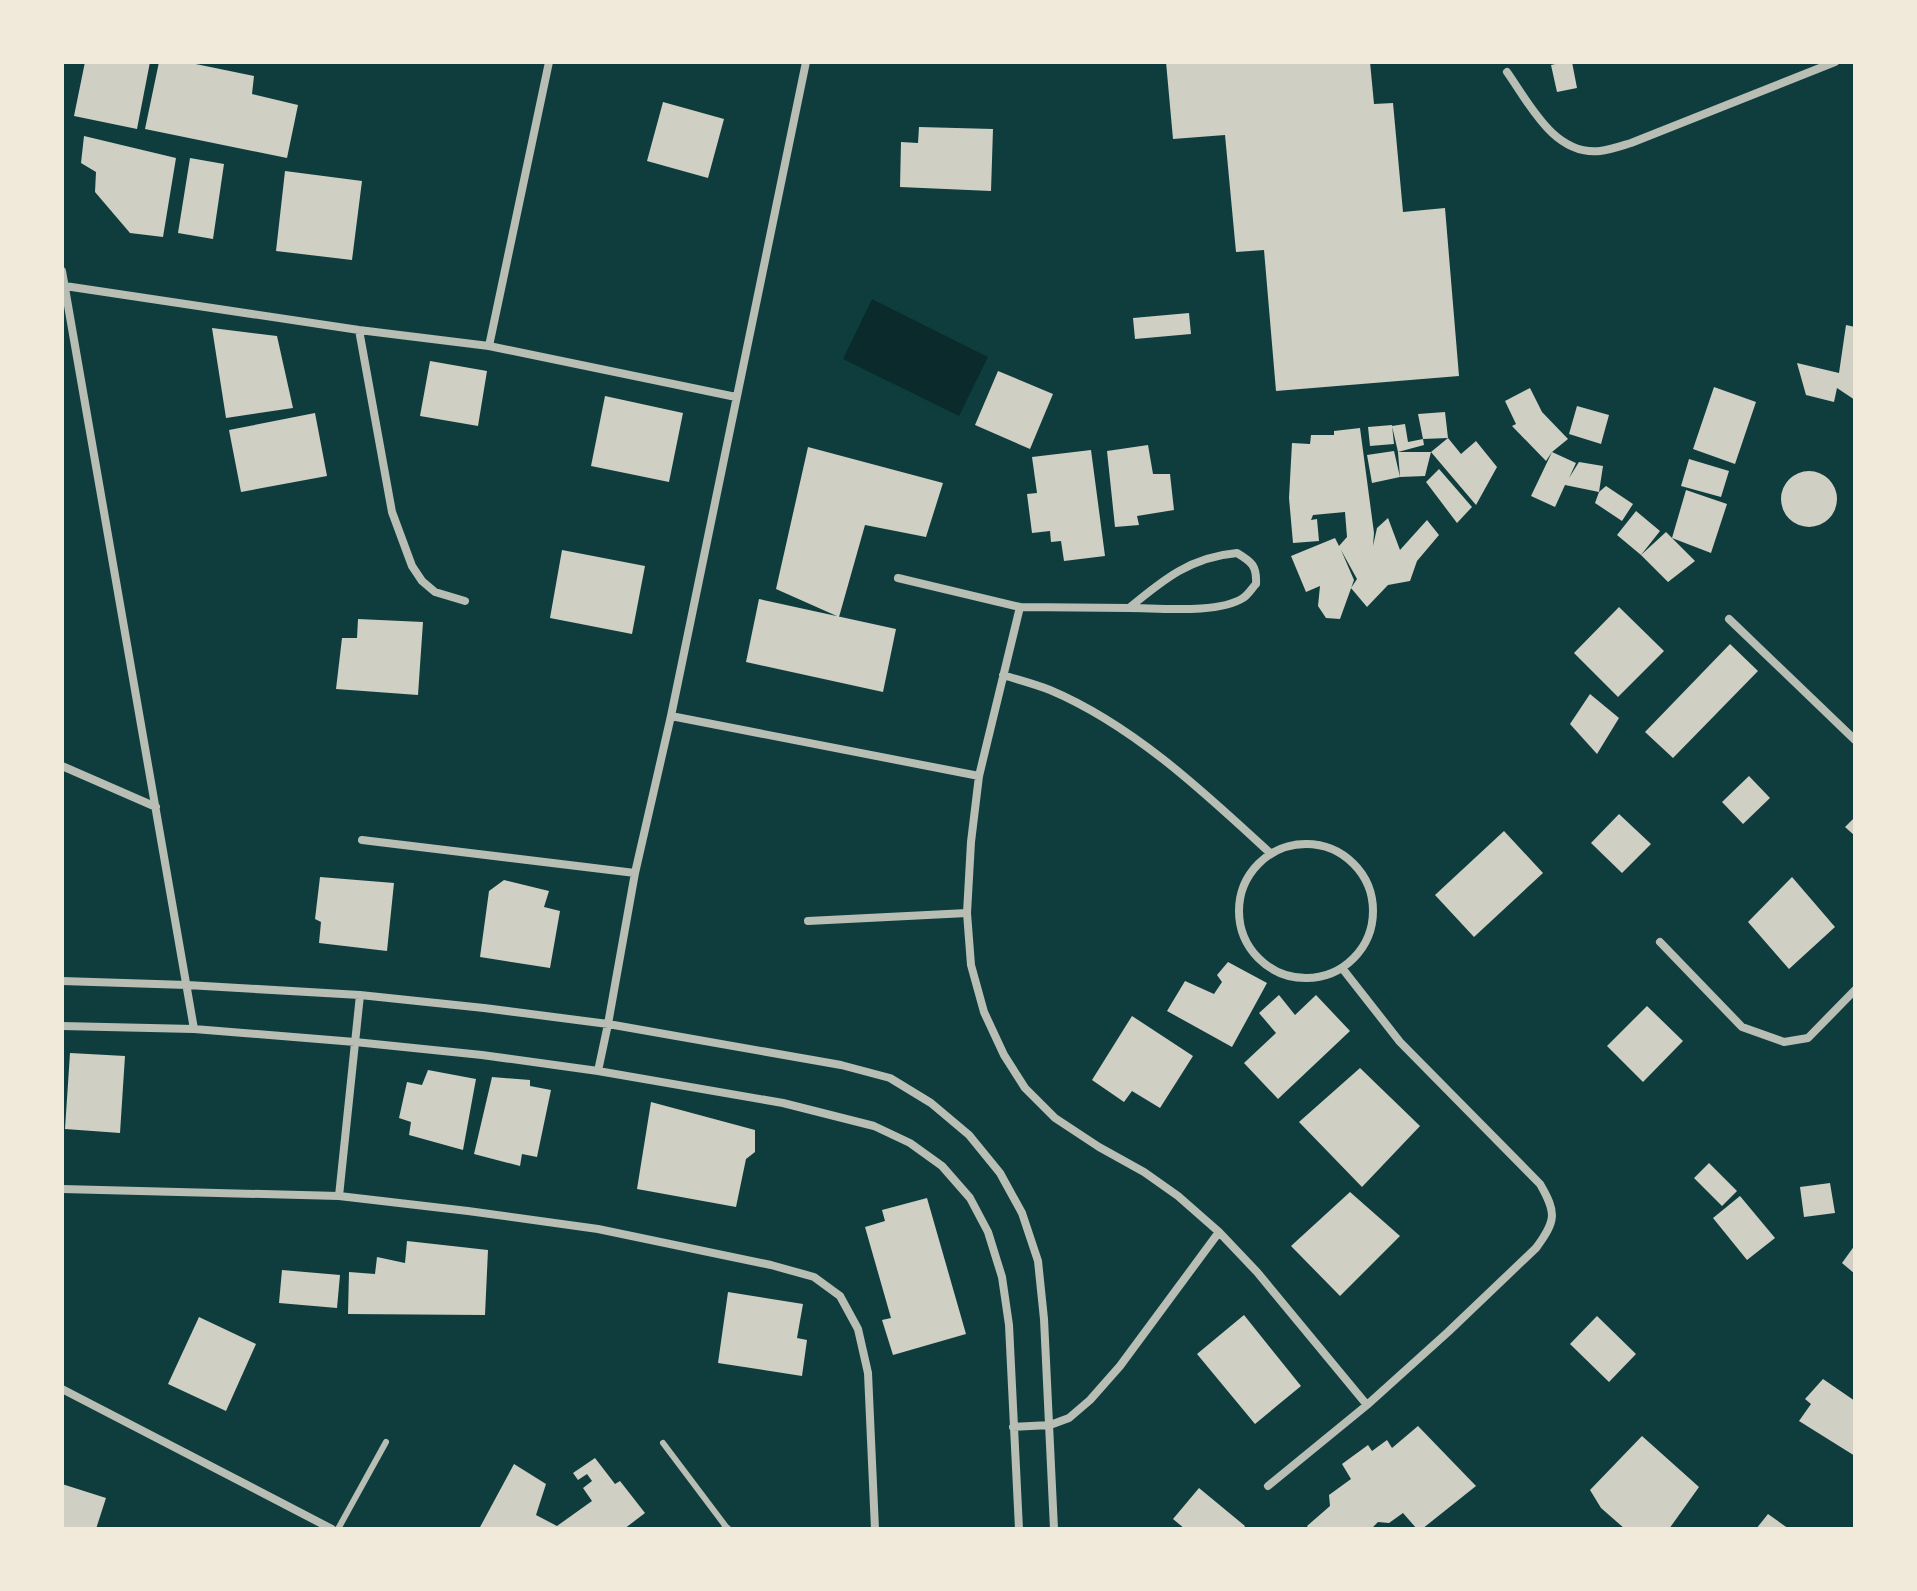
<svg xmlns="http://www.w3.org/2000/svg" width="1917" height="1591" viewBox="0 0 1917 1591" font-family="'PT Sans Narrow',sans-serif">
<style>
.water{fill:#0a2a2b}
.building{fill:#cfcfc3}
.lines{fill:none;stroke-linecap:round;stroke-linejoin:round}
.service{stroke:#b8beb3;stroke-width:6}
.minor{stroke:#b8beb3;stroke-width:8}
</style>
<rect width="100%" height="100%" fill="#0f3d3e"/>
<path class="water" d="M 872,299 L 988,357 L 959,416 L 843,359 Z"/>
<path class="building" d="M 85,62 L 150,62 L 137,129 L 74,116 Z
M 159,62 L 186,62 L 254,76 L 252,94 L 298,105 L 287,158 L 145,129 Z
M 1166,62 L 1370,62 L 1374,104 L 1393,103 L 1403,212 L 1445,208 L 1459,376 L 1276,391 L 1264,250 L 1236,252 L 1225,135 L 1173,139 Z
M 1564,62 L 1572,62 L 1577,88 L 1557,92 L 1551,65 Z
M 663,102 L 724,119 L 708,178 L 647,161 Z
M 919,127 L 993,129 L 991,191 L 900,187 L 901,142 L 918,143 Z
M 84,136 L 176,158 L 163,237 L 130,233 L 95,192 L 96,172 L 81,163 Z
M 190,158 L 224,164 L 213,239 L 178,233 Z
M 285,171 L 362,181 L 352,260 L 276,251 Z
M 1189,313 L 1191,334 L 1135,339 L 1133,318 Z
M 1846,325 L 1855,327 L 1855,400 L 1837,388 L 1834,402 L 1806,395 L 1797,363 L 1839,373 Z
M 212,328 L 277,336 L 293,408 L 226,418 Z
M 430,361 L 487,371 L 478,426 L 420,416 Z
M 998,371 L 1053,394 L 1030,449 L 975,425 Z
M 1714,387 L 1756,402 L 1735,464 L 1693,449 Z
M 1530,388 L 1542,412 L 1568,439 L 1552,452 L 1576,463 L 1569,478 L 1579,462 L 1603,466 L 1599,492 L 1565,485 L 1555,507 L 1531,496 L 1552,452 L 1546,461 L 1512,426 L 1516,424 L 1505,401 Z
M 605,396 L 683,413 L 669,482 L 591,466 Z
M 1577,406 L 1609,415 L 1601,444 L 1569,434 Z
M 1445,412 L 1448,438 L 1423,439 L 1418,414 Z
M 315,413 L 327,476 L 241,492 L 229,430 Z
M 1405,424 L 1408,442 L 1423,439 L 1424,445 L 1398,452 L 1392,426 Z
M 1392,425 L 1394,444 L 1370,446 L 1368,427 Z
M 1360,428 L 1374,533 L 1373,546 L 1377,528 L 1388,518 L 1400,550 L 1427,520 L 1439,535 L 1417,561 L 1410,581 L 1388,585 L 1367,607 L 1351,588 L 1357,579 L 1341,550 L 1354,580 L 1340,619 L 1326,618 L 1318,606 L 1320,586 L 1306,592 L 1291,556 L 1335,538 L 1339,546 L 1347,537 L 1345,512 L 1313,515 L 1311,520 L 1317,519 L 1319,541 L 1293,543 L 1289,498 L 1292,443 L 1310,444 L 1311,435 L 1334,435 L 1334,431 Z
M 1448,438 L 1461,454 L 1476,441 L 1497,467 L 1476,505 L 1431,452 L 1425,476 L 1400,477 L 1372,483 L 1367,455 L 1394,451 L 1400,477 L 1398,452 L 1431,452 Z
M 1148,445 L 1153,474 L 1170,474 L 1174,510 L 1137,516 L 1139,525 L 1115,527 L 1107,451 Z
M 808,447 L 943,483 L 926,537 L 865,525 L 839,617 L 776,589 Z
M 1091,450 L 1105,556 L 1064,561 L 1061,541 L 1051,542 L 1050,531 L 1032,533 L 1027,494 L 1037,493 L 1032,457 Z
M 1689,459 L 1729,471 L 1721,497 L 1681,486 Z
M 1439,469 L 1472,507 L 1457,523 L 1426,482 Z
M1781 499a28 28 0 1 1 56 0a28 28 0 1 1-56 0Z
M 1606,486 L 1633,504 L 1622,521 L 1595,503 L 1599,492 Z
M 1686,490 L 1727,504 L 1711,553 L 1672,538 Z
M 1636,511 L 1660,531 L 1641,555 L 1666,532 L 1695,561 L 1668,582 L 1641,555 L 1617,535 Z
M 562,550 L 645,566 L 632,634 L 550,618 Z
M 759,599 L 896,629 L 883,692 L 746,662 Z
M 1619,607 L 1664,651 L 1618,697 L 1574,653 Z
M 358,619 L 423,622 L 418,695 L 336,689 L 342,638 L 357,638 Z
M 1730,644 L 1758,671 L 1673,758 L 1645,732 Z
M 1590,694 L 1619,718 L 1597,754 L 1570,724 Z
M 1749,776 L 1770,798 L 1743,824 L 1722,802 Z
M 1619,814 L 1651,844 L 1622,873 L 1591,843 Z
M 1855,817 L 1855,836 L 1845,827 Z
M 1504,831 L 1543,873 L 1474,937 L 1435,895 Z
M 320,877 L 394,883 L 387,951 L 319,943 L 321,922 L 315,919 Z
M 1792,877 L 1835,927 L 1789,969 L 1748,922 Z
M 504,880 L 549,891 L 544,907 L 560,911 L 550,968 L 480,957 L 489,891 Z
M 1228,962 L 1267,983 L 1232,1047 L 1167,1011 L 1185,981 L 1214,994 L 1222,982 L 1217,975 Z
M 1279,995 L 1295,1015 L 1316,995 L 1350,1031 L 1278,1099 L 1244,1063 L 1276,1033 L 1259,1013 Z
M 1647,1006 L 1683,1041 L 1643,1082 L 1607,1046 Z
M 1132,1016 L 1193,1056 L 1160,1108 L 1132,1091 L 1124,1102 L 1092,1080 Z
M 70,1053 L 125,1056 L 120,1133 L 65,1129 Z
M 1360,1068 L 1420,1126 L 1362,1187 L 1299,1122 Z
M 428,1070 L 476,1079 L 463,1150 L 409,1135 L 411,1122 L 399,1118 L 407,1082 L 422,1085 Z
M 492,1077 L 530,1080 L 530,1086 L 551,1090 L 537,1157 L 522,1154 L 520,1166 L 474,1154 Z
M 651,1102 L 755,1130 L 755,1152 L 746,1159 L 736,1207 L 637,1189 Z
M 1709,1163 L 1737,1191 L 1722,1206 L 1694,1178 Z
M 1830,1183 L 1835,1213 L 1804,1217 L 1800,1187 Z
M 1350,1192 L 1400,1236 L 1340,1296 L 1291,1246 Z
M 1740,1196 L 1775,1238 L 1747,1260 L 1713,1218 Z
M 927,1198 L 966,1334 L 893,1355 L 882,1320 L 891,1318 L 865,1227 L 885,1221 L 882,1210 Z
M 407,1241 L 488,1250 L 485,1315 L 348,1314 L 349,1272 L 375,1274 L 377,1257 L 405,1263 Z
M 1855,1245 L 1855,1274 L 1842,1263 Z
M 282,1270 L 340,1275 L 337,1308 L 279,1303 Z
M 728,1292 L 803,1304 L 797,1338 L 807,1340 L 802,1376 L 718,1363 Z
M 1244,1315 L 1301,1386 L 1255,1424 L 1197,1354 Z
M 1597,1316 L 1636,1354 L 1609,1382 L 1570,1344 Z
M 199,1317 L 256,1344 L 226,1411 L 168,1384 Z
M 1823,1379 L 1855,1401 L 1855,1456 L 1799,1421 L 1811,1404 L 1805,1399 Z
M 1418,1426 L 1476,1486 L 1422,1529 L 1417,1529 L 1403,1513 L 1389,1523 L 1378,1522 L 1371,1529 L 1309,1529 L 1307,1526 L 1330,1506 L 1329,1495 L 1351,1479 L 1342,1464 L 1368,1445 L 1372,1451 L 1387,1440 L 1392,1448 Z
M 1642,1436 L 1699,1487 L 1669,1529 L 1625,1529 L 1601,1508 L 1590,1490 Z
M 595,1458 L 615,1484 L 620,1481 L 645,1513 L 624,1529 L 479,1529 L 514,1464 L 546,1484 L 536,1515 L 557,1526 L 592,1501 L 583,1488 L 592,1481 L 587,1474 L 578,1480 L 573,1473 Z
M 62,1484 L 106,1498 L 96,1529 L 62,1529 Z
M 1199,1488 L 1245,1526 L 1243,1529 L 1185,1529 L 1173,1519 Z
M 1768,1514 L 1789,1529 L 1756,1529 Z"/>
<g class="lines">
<path class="service" d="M 663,1443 L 727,1528
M 338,1529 L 386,1442"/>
<path class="minor" d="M 1507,72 C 1529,103 1554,156 1600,151 C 1610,150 1621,146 1631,143 L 1835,62
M 62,271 L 194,1029
M 65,286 L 359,330 L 489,346 L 736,397
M 359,330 L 392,512 L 412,566 L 422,581 L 435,592 L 465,601
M 489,346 L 549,62
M 1237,553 C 1252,562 1257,566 1256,584 C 1252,588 1248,595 1243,598 C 1219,614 1159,608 1129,608 C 1164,579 1191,557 1237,553 Z
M 898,578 L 1020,607 L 1129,608
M 1020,607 L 979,776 L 971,842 L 967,913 L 971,965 L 984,1012 L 1004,1055 L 1025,1088 L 1055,1118 L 1099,1147 L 1144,1172 L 1178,1196 L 1219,1232 L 1257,1272 L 1367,1405
M 1729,619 L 1855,740
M 1003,675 C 1019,680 1035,684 1050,690 C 1133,725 1205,793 1270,853
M 671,716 L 979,776
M 62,766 L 156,807
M 362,840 L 635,873
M1239 911a67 67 0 1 1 134 0a67 67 0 1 1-134 0Z
M 808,921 L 967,913
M 1660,942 L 1742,1027 L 1784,1042 L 1808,1038 L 1855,990
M 62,981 L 187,985 L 360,995 L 484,1008 L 608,1024 L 841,1065 L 890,1078 L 931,1103 L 969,1135 L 1000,1173 L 1022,1213 L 1038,1261 L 1044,1319 L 1054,1529
M 62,1026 L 194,1029 L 355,1042 L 482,1055 L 598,1071 L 783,1103 L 874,1126 L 910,1143 L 942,1166 L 970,1198 L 988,1232 L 1002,1277 L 1009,1325 L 1019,1529
M 598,1071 L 608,1024 L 635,873 L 671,716 L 806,62
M 62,1189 L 339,1196 L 468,1211 L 598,1229 L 771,1265 L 814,1277 L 840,1296 L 858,1329 L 868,1373 L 875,1529
M 339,1196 L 360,995
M 62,1389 L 332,1529
M 1013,1427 L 1050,1425 L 1069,1418 L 1090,1400 L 1120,1366 L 1219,1232
M 1268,1486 L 1367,1405 L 1448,1332 L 1536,1248 C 1556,1221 1557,1213 1540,1184 L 1400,1042 L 1342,968
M 725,1529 L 727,1529"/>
</g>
<rect width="1917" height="1591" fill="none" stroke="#f1e9da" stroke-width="128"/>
</svg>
